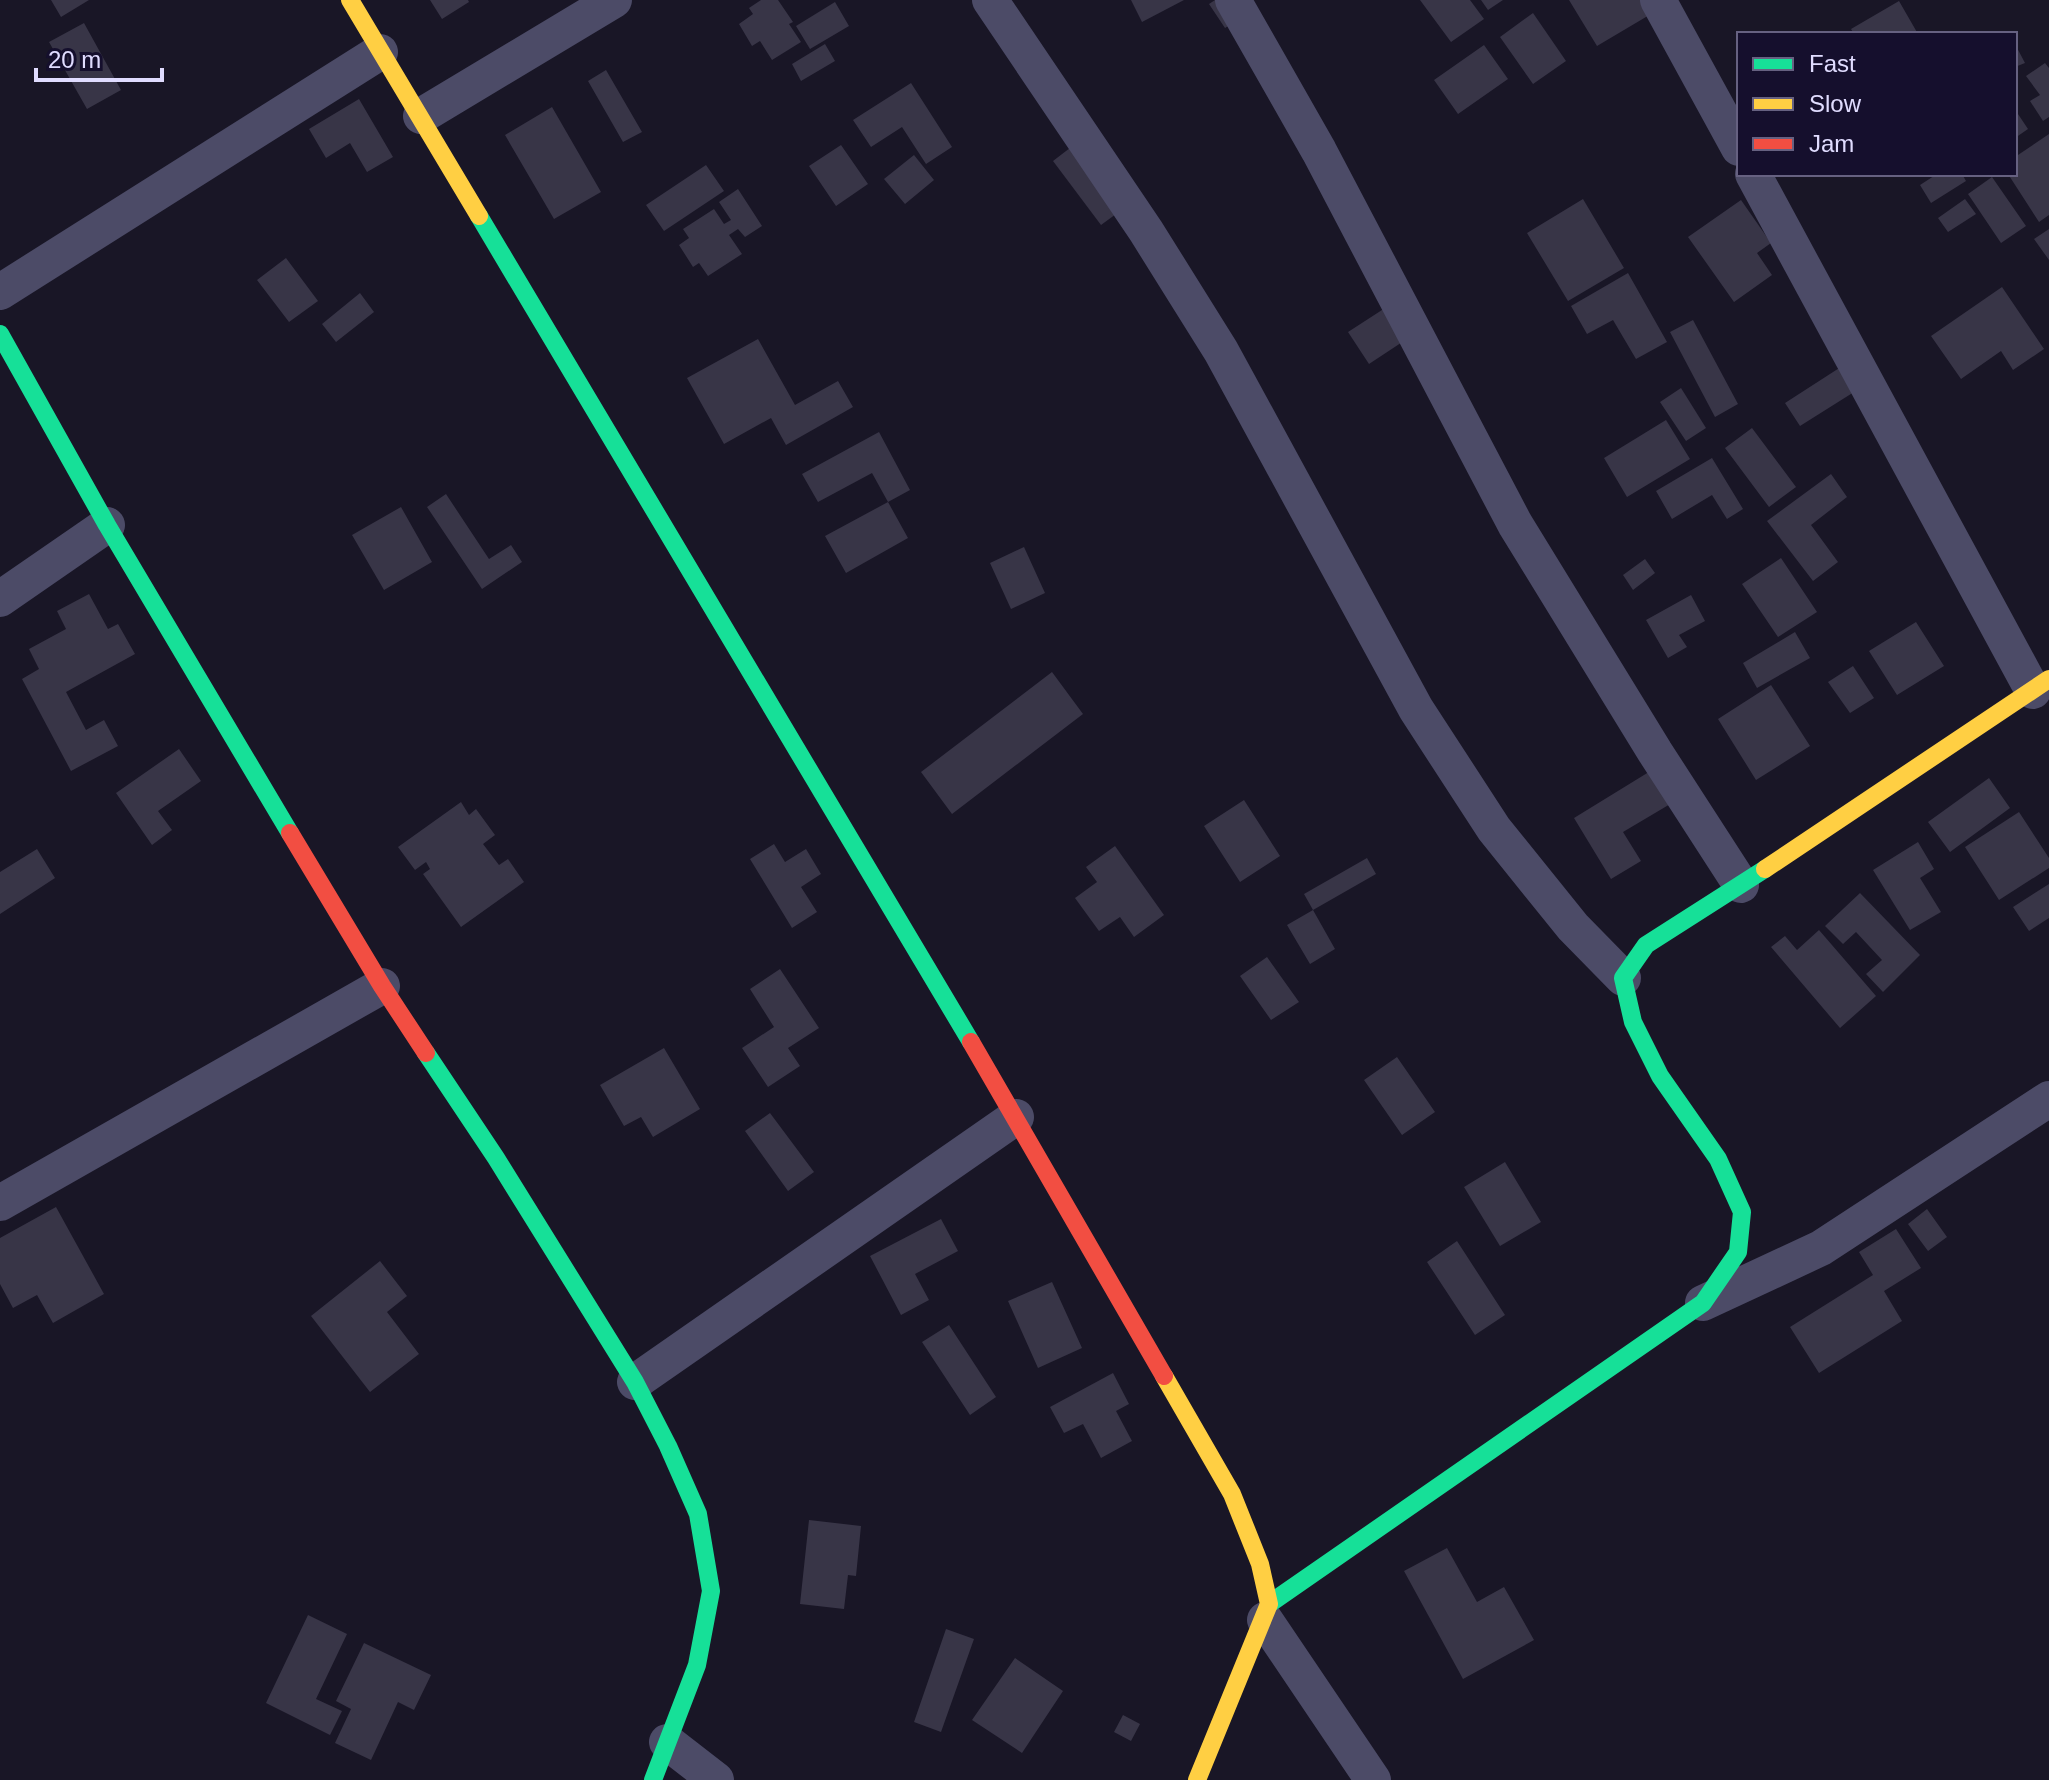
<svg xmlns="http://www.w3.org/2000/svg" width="2049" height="1780" viewBox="0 0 2049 1780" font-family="Helvetica,sans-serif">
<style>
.building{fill:#383547}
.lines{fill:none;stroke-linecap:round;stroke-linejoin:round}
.street{stroke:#4c4b67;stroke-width:36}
.fast{stroke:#16e098;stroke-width:18}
.slow{stroke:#ffcf43;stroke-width:18}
.jam{stroke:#f24e42;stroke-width:18}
</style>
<rect width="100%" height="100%" fill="#191626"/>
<path class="building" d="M 51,0 L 89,0 L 61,17 Z
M 430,0 L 468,0 L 469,2 L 442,19 Z
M 761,0 L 778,0 L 793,22 L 789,24 L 801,42 L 772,60 L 760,41 L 752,46 L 739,24 L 753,14 L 749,8 Z
M 1131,0 L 1184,0 L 1142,22 Z
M 1215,0 L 1247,0 L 1254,10 L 1225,28 L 1209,4 Z
M 1420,0 L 1470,0 L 1484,19 L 1451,42 Z
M 1481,0 L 1503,0 L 1488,10 Z
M 1569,0 L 1642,0 L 1651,14 L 1597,46 Z
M 1899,1 L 1918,34 L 1854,34 L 1851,29 Z
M 835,2 L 849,26 L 810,49 L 796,26 Z
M 1533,13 L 1566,61 L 1533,84 L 1500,37 Z
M 84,23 L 121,90 L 87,109 L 49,42 Z
M 825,44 L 835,61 L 801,81 L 792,64 Z
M 2015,44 L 2025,63 L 2015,67 Z
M 1484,45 L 1508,79 L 1458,114 L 1434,80 Z
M 2045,63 L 2049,68 L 2049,117 L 2043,121 L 2030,101 L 2040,95 L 2026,76 Z
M 606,70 L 642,132 L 623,142 L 588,81 Z
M 911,83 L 952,147 L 926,164 L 902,127 L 871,147 L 853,120 Z
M 359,99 L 393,157 L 367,172 L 350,143 L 326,158 L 309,129 Z
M 552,107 L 601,192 L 554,219 L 505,135 Z
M 2018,114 L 2028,129 L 2015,138 L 2015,116 Z
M 2049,134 L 2049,215 L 2039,222 L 2008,174 L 2015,174 L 2015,157 Z
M 1079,141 L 1127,206 L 1101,225 L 1053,161 Z
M 841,145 L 868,184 L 836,206 L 809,166 Z
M 914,155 L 934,180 L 905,204 L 884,179 Z
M 706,165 L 724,191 L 664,231 L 646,205 Z
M 1937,174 L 1962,174 L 1966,181 L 1931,203 L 1920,185 Z
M 1992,177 L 2026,226 L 2001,243 L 1968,194 Z
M 738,189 L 762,226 L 745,237 L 738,229 L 729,235 L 742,254 L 708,276 L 699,263 L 693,267 L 679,245 L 689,238 L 683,229 L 714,209 L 724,224 L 731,220 L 719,202 Z
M 1583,199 L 1624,268 L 1568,301 L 1527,233 Z
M 1965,199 L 1976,214 L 1948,232 L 1938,218 Z
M 1741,200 L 1771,243 L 1757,253 L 1772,275 L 1734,302 L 1688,237 Z
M 2049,229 L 2049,260 L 2034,239 Z
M 286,258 L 318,301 L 289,322 L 257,280 Z
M 1628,273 L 1667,342 L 1636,359 L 1613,320 L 1587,334 L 1571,306 Z
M 2002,287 L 2044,349 L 2013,370 L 2001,351 L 1961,379 L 1931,336 Z
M 360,293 L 374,312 L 336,342 L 322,324 Z
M 1399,299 L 1419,331 L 1369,364 L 1348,332 Z
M 1693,320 L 1738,404 L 1715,417 L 1670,332 Z
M 758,339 L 795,405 L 838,381 L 853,407 L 786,445 L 771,418 L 724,444 L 687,378 Z
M 1847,363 L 1862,387 L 1800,426 L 1785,403 Z
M 1681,388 L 1706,428 L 1686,441 L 1660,402 Z
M 1666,420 L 1690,459 L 1627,497 L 1604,458 Z
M 1752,428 L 1796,487 L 1769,507 L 1725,448 Z
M 879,432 L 910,490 L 888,502 L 908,538 L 846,573 L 825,536 L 888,502 L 872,473 L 818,502 L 802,474 Z
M 1712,458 L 1743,509 L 1727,519 L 1712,495 L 1672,519 L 1656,491 Z
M 1831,474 L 1847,497 L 1811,525 L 1838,562 L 1813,581 L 1767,521 Z
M 446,494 L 489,559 L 511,545 L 522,562 L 482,589 L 427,507 Z
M 401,507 L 432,562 L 384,590 L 352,535 Z
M 1024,547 L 1045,593 L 1011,609 L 990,563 Z
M 1781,558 L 1817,612 L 1778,637 L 1742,584 Z
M 1645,559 L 1655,573 L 1633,590 L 1623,575 Z
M 89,594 L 108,629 L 118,624 L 135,654 L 66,692 L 86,730 L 104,720 L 118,746 L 71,771 L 22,679 L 39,669 L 29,649 L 66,629 L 57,611 Z
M 1691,595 L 1705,621 L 1679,635 L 1687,647 L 1668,658 L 1646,620 Z
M 1916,622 L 1944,666 L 1897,695 L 1869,651 Z
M 1795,632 L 1810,658 L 1757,688 L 1743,663 Z
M 1853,666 L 1874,698 L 1850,713 L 1828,682 Z
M 1052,672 L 1083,714 L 952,814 L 921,772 Z
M 1771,685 L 1810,746 L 1756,780 L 1718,719 Z
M 179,749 L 201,781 L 158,811 L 172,830 L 152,845 L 116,793 Z
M 1657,767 L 1677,800 L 1623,832 L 1641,861 L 1611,879 L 1574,818 Z
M 1989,778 L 2010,808 L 1950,852 L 1928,822 Z
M 1244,800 L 1280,856 L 1240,882 L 1204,826 Z
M 461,802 L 469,815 L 476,809 L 495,835 L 483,844 L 499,865 L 508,859 L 524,882 L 461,927 L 423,874 L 430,869 L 426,862 L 415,870 L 398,847 Z
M 2019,812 L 2049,858 L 2049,868 L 1999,900 L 1965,847 Z
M 1918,842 L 1934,869 L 1920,878 L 1941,912 L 1910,930 L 1873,870 Z
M 774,844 L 785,862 L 806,849 L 821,874 L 801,887 L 817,912 L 792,928 L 750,859 Z
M 1115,846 L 1164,915 L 1134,937 L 1120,917 L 1099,931 L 1075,898 L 1097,882 L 1086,867 Z
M 37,849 L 55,878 L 0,914 L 0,872 Z
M 1367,858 L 1376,874 L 1313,910 L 1304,894 Z
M 2049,884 L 2049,918 L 2029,931 L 2013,907 Z
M 1860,893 L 1920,955 L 1883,992 L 1866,974 L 1882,960 L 1856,932 L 1843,944 L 1825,926 Z
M 1313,910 L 1335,949 L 1310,964 L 1287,925 Z
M 1819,930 L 1876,996 L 1840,1028 L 1771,947 L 1785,936 L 1797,950 Z
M 1267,957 L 1299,1002 L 1271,1020 L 1240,976 Z
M 780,969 L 819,1028 L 788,1048 L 800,1066 L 768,1087 L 742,1048 L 774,1027 L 750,989 Z
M 664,1048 L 700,1109 L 653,1137 L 641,1117 L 624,1126 L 600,1085 Z
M 1397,1057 L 1435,1112 L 1402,1135 L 1364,1080 Z
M 770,1113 L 814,1172 L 788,1191 L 745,1131 Z
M 1505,1162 L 1541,1222 L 1500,1246 L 1464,1187 Z
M 56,1207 L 104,1294 L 53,1323 L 37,1295 L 13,1308 L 0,1284 L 0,1238 Z
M 1927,1209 L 1947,1237 L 1928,1251 L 1908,1224 Z
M 941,1219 L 958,1251 L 915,1274 L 929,1300 L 901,1315 L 870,1256 Z
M 1896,1229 L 1921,1268 L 1884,1291 L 1902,1321 L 1819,1373 L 1790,1327 L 1873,1275 L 1859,1252 Z
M 1457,1241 L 1505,1315 L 1475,1335 L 1427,1262 Z
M 380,1261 L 407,1296 L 387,1312 L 419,1354 L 370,1392 L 311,1316 Z
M 1052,1282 L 1082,1348 L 1038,1368 L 1008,1301 Z
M 949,1325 L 996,1397 L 970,1415 L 922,1342 Z
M 1113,1373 L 1129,1404 L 1116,1411 L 1132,1441 L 1101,1458 L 1083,1424 L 1064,1433 L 1050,1407 Z
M 809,1520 L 861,1526 L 856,1576 L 848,1575 L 844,1609 L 800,1604 Z
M 1447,1548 L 1477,1602 L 1504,1587 L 1534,1640 L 1463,1679 L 1404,1571 Z
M 308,1615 L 347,1634 L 316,1699 L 342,1711 L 330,1735 L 266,1703 Z
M 946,1629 L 974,1639 L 941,1732 L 914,1722 Z
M 364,1643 L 431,1675 L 414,1710 L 398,1702 L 371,1760 L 335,1743 L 351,1709 L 336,1701 Z
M 1015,1658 L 1063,1691 L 1022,1753 L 972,1720 Z
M 1123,1715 L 1140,1724 L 1131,1741 L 1114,1732 Z"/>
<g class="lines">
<path class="street" d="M 990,0 L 1146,231 L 1221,351 L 1416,709 L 1494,829 L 1573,927 L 1623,978
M 1233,0 L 1319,151 L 1515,524 L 1655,752 L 1741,885
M 1658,0 L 1739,148
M 421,116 L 614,0
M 1753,174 L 2033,691
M 0,292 L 380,52
M 0,599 L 107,525
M 0,1203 L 382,986
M 1703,1303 L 1821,1248 L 2049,1099
M 635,1382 L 1016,1117
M 1265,1620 L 1373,1780
M 667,1742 L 716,1780"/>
<path class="fast" d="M 479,216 L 971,1042
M 0,334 L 107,525 L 290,833
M 426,1053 L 496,1158 L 635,1382 L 668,1446 L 698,1514 L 711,1591 L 697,1665 L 653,1780
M 1269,1604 L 1703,1303 L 1738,1252 L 1742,1212 L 1718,1159 L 1660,1076 L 1633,1022 L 1623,978 L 1646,945 L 1765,869"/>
<path class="slow" d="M 350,0 L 479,216
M 1765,869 L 2049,679
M 1164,1376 L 1232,1494 L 1260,1564 L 1269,1604 L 1197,1780"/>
<path class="jam" d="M 290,833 L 382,986 L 426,1053
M 971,1042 L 1164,1376"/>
</g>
<rect x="1737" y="32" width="280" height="144" fill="#150f2d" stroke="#666181" stroke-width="2"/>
<rect x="1753" y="58" width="40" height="12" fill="#16e098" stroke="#666181" stroke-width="2"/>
<text x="1809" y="72" font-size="24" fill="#e0dcff">Fast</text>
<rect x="1753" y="98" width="40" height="12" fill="#ffcf43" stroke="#666181" stroke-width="2"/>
<text x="1809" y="112" font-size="24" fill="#e0dcff">Slow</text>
<rect x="1753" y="138" width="40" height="12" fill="#f24e42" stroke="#666181" stroke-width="2"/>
<text x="1809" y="152" font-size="24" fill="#e0dcff">Jam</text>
<path d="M36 68v12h126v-12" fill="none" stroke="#e0dcff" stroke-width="4"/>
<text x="48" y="68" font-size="24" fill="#e0dcff" stroke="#150f2d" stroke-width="6" paint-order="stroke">20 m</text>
</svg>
